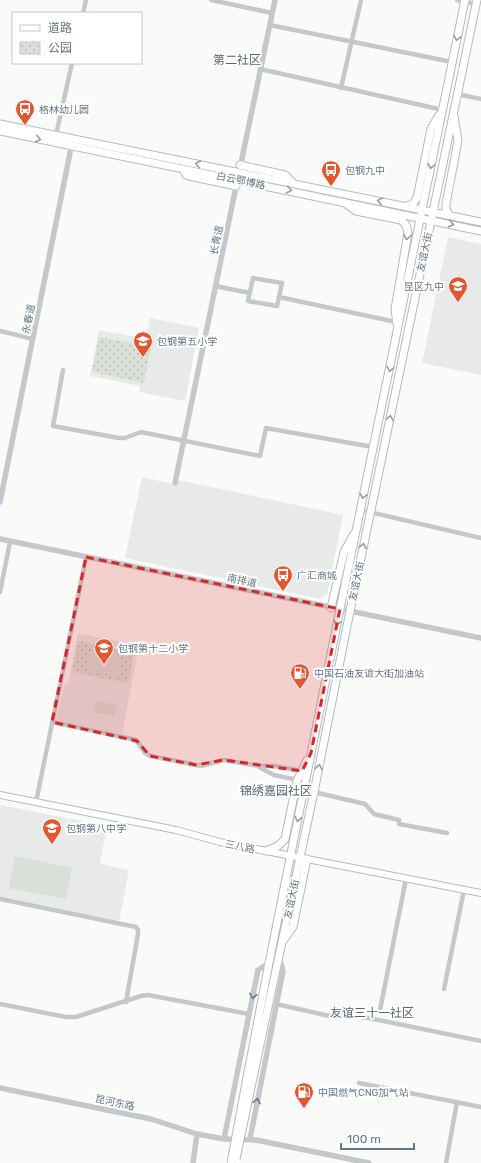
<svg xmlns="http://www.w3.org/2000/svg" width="481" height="1163" viewBox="0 0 481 1163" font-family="Rubik,'Noto Sans SC',sans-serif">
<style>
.built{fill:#e8e9e9}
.park{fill:url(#park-dots)}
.garden{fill:#dadfd7}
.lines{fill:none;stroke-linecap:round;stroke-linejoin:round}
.secondary-casing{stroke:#b3babf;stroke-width:8}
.primary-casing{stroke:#b5babe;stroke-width:9}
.minor{stroke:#c3c8cc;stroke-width:4.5}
.tertiary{stroke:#c3c8cc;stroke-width:5.5}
.secondary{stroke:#fff;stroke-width:6}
.primary{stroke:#fff;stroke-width:7}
.primary-bridge-casing{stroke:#b5babe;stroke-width:9;stroke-linecap:butt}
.primary-bridge{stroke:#fff;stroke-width:7}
.oneway{stroke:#939fa8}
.oneway2{stroke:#6a7a87}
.marked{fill:#d62828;fill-opacity:0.2;stroke:#d62828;stroke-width:3;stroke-dasharray:8 5;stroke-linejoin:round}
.labels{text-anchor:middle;stroke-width:4;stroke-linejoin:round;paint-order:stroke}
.poi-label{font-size:10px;fill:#657683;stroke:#fff;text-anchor:start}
.street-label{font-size:10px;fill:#657683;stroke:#fff}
.quarter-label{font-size:12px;fill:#57646e;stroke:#fff}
</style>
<defs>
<pattern id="park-dots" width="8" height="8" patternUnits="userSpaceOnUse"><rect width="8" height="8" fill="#dadfd7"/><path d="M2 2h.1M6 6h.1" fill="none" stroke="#b4b9b4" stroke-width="1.8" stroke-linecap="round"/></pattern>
</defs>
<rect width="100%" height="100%" fill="#fafaf8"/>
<path class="built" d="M 448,237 L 481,244 L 481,375 L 422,363 Z
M 150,318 L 199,328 L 185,401 L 139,392 L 140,386 L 90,376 L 99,330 L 146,339 Z
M 142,477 L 177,485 L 178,480 L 343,515 L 327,594 L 320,599 L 125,558 Z
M 78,633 L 139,646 L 122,734 L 56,721 L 64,685 L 68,685 Z
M 0,805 L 107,826 L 100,864 L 129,870 L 119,922 L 0,897 Z"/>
<path class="park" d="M 99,337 L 151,347 L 144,383 L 92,372 Z
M 78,641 L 134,653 L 128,683 L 72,672 Z"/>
<path class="garden" d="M 89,651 L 121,657 L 118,676 L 86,670 Z
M 96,701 L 117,705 L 114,716 L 93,712 Z
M 15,856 L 72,868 L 66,899 L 9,888 Z"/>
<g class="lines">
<g class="secondary-casing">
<path id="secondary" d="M 0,795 L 176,830 L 220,842 L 481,893"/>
</g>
<g class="primary-casing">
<path id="primary" d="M 0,124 L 481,222
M 0,131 L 481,231
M 240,165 L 285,175 L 293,183
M 183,169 L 186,175 L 189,176 L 236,186
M 345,203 L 356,211 L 401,220 L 406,225 L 408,233 L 395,309 L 397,324
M 406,206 L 412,205 L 417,198 L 431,129 L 439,115
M 449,215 L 446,209 L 446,204 L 458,141 L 454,116
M 331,608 L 344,552 L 354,534
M 266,851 L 278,846 L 285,839 L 297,781 L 307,760
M 283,941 L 293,927 L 307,859
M 248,1072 L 269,963 L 340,609 L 465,0
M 254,1073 L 314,792 L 350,611 L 477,0"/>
</g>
<path class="minor" d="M 211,0 L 272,13
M 457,0 L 476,4
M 83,13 L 86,0
M 270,25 L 452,62
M 260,69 L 443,110
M 341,88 L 361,0
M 457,94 L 481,99
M 56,135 L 72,63
M 253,278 L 282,283 L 277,306 L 248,301 Z
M 215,286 L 250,293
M 279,297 L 396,322
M 0,331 L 33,339
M 63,370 L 53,426 L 119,438 L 125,438 L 141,432 L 260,456 L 266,428 L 373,447
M 361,510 L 481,538
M 0,592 L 10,542
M 52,722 L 136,740 L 145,753 L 150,756 L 196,765 L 201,766 L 224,760 L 257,766 L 274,766 L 302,771
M 259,767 L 274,775 L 298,780
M 314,792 L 365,804 L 374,814 L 399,820 L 399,824 L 447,833
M 36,802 L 86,557
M 0,899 L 136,927 L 138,930 L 138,934 L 126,1002
M 444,989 L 464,890
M 0,1004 L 66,1017 L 76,1017 L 141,996 L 148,995 L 249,1014
M 276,1004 L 334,1017 L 351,1016 L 369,1018 L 481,1041
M 380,1010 L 406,879
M 359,1083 L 481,1107
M 446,1163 L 457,1102"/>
<path class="tertiary" d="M 240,168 L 275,0
M 175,483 L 237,182
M 0,502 L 72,143
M 0,539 L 481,638
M 0,1088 L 151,1119 L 197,1134 L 224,1139 L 256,1140 L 369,1163
M 224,1139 L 258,970 L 269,963
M 250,1139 L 283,971 L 279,957
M 193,1163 L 197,1134"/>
<use href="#secondary" class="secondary"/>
<use href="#primary" class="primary"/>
<g class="primary-bridge-casing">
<path id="primary-bridge" d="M 236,1159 L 254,1073
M 231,1163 L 248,1072"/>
</g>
<use href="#primary-bridge" class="primary-bridge"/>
</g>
<defs><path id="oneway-chevron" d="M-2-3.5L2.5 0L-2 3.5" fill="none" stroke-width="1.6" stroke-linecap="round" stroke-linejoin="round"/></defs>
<g class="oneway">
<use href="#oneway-chevron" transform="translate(457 38) rotate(102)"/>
<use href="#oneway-chevron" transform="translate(38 139) rotate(11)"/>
<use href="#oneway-chevron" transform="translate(198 164) rotate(-169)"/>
<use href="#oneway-chevron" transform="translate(431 166) rotate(102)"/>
<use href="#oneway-chevron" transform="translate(289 190) rotate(12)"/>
<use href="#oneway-chevron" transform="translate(380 201) rotate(-168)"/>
<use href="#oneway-chevron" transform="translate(451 224) rotate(12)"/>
<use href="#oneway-chevron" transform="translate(407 237) rotate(97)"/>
<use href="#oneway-chevron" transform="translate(390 369) rotate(102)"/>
<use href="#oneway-chevron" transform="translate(390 418) rotate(-78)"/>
<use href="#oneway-chevron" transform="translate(363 496) rotate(102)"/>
<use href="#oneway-chevron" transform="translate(363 546) rotate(-78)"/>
<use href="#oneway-chevron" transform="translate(337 623) rotate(101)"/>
<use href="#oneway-chevron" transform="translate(319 767) rotate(-79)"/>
<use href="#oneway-chevron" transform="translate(298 819) rotate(101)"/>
</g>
<g class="oneway2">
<use href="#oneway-chevron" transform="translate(253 996) rotate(101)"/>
<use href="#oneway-chevron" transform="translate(257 1101) rotate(-79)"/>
</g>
<path class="marked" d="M 86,557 L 340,609 L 311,753 L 302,771 L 224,760 L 196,765 L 150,756 L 137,741 L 52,722 Z"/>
<defs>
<g id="bus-pin" transform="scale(1)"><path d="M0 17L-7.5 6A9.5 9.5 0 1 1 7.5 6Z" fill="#e4572e" stroke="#fff"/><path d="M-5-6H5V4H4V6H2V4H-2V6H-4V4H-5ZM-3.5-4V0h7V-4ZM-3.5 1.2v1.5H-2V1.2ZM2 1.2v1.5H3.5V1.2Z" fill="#fff"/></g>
<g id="school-pin" transform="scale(1)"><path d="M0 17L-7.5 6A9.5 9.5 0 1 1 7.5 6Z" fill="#e4572e" stroke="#fff"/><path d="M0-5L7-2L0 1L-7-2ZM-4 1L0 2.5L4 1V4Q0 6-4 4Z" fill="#fff"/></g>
<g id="fuel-pin" transform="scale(1)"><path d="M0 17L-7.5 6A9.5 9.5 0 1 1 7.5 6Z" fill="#e4572e" stroke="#fff"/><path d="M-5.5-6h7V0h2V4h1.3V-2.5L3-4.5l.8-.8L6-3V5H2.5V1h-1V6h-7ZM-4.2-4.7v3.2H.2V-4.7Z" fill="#fff"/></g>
</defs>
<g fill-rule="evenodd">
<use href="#bus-pin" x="25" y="109"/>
<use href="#bus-pin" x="331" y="170"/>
<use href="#school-pin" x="458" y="286"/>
<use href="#school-pin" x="143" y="341"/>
<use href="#bus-pin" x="283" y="575"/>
<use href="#school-pin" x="104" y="648"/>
<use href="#fuel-pin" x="300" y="673"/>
<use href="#school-pin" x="52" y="828"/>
<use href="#fuel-pin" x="304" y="1092"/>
</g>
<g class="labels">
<g class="poi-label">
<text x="39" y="113">格林幼儿园</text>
<text x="345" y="174">包钢九中</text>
<text x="444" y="290" text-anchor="end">昆区九中</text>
<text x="157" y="345">包钢第五小学</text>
<text x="297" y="579">广汇商城</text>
<text x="118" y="652">包钢第十二小学</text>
<text x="314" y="677">中国石油友谊大街加油站</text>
<text x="66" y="832">包钢第八中学</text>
<text x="318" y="1096">中国燃气CNG加气站</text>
</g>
<g class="street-label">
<text transform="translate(241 180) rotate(12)" y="4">白云鄂博路</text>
<text transform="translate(216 240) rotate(-78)" y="4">长青道</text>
<text transform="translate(424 252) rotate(-78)" y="4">友谊大街</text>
<text transform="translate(28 319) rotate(-79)" y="4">永春道</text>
<text transform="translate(242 580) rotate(12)" y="4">南排道</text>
<text transform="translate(356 581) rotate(-78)" y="4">友谊大街</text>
<text transform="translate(240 846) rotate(11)" y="4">三八路</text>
<text transform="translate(291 899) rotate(-78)" y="4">友谊大街</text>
<text transform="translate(115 1102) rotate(12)" y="4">昆河东路</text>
</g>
<g class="quarter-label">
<text x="237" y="64">第二社区</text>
<text x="276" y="795">锦绣嘉园社区</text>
<text x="372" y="1017">友谊三十一社区</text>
</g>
</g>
<rect x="12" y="12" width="130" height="52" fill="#ffffff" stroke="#c1c8cd"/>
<rect x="20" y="25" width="20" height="6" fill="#ffffff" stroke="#c1c8cd"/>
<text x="48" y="32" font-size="12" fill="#657683">道路</text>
<rect x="20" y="42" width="20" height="12" fill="url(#park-dots)" stroke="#c1c8cd"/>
<text x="48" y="52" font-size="12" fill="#657683">公园</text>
<path d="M341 1143v6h73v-6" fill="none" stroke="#657683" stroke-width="2"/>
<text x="347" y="1143" font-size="12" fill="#657683" stroke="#ffffff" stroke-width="3" paint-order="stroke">100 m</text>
</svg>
